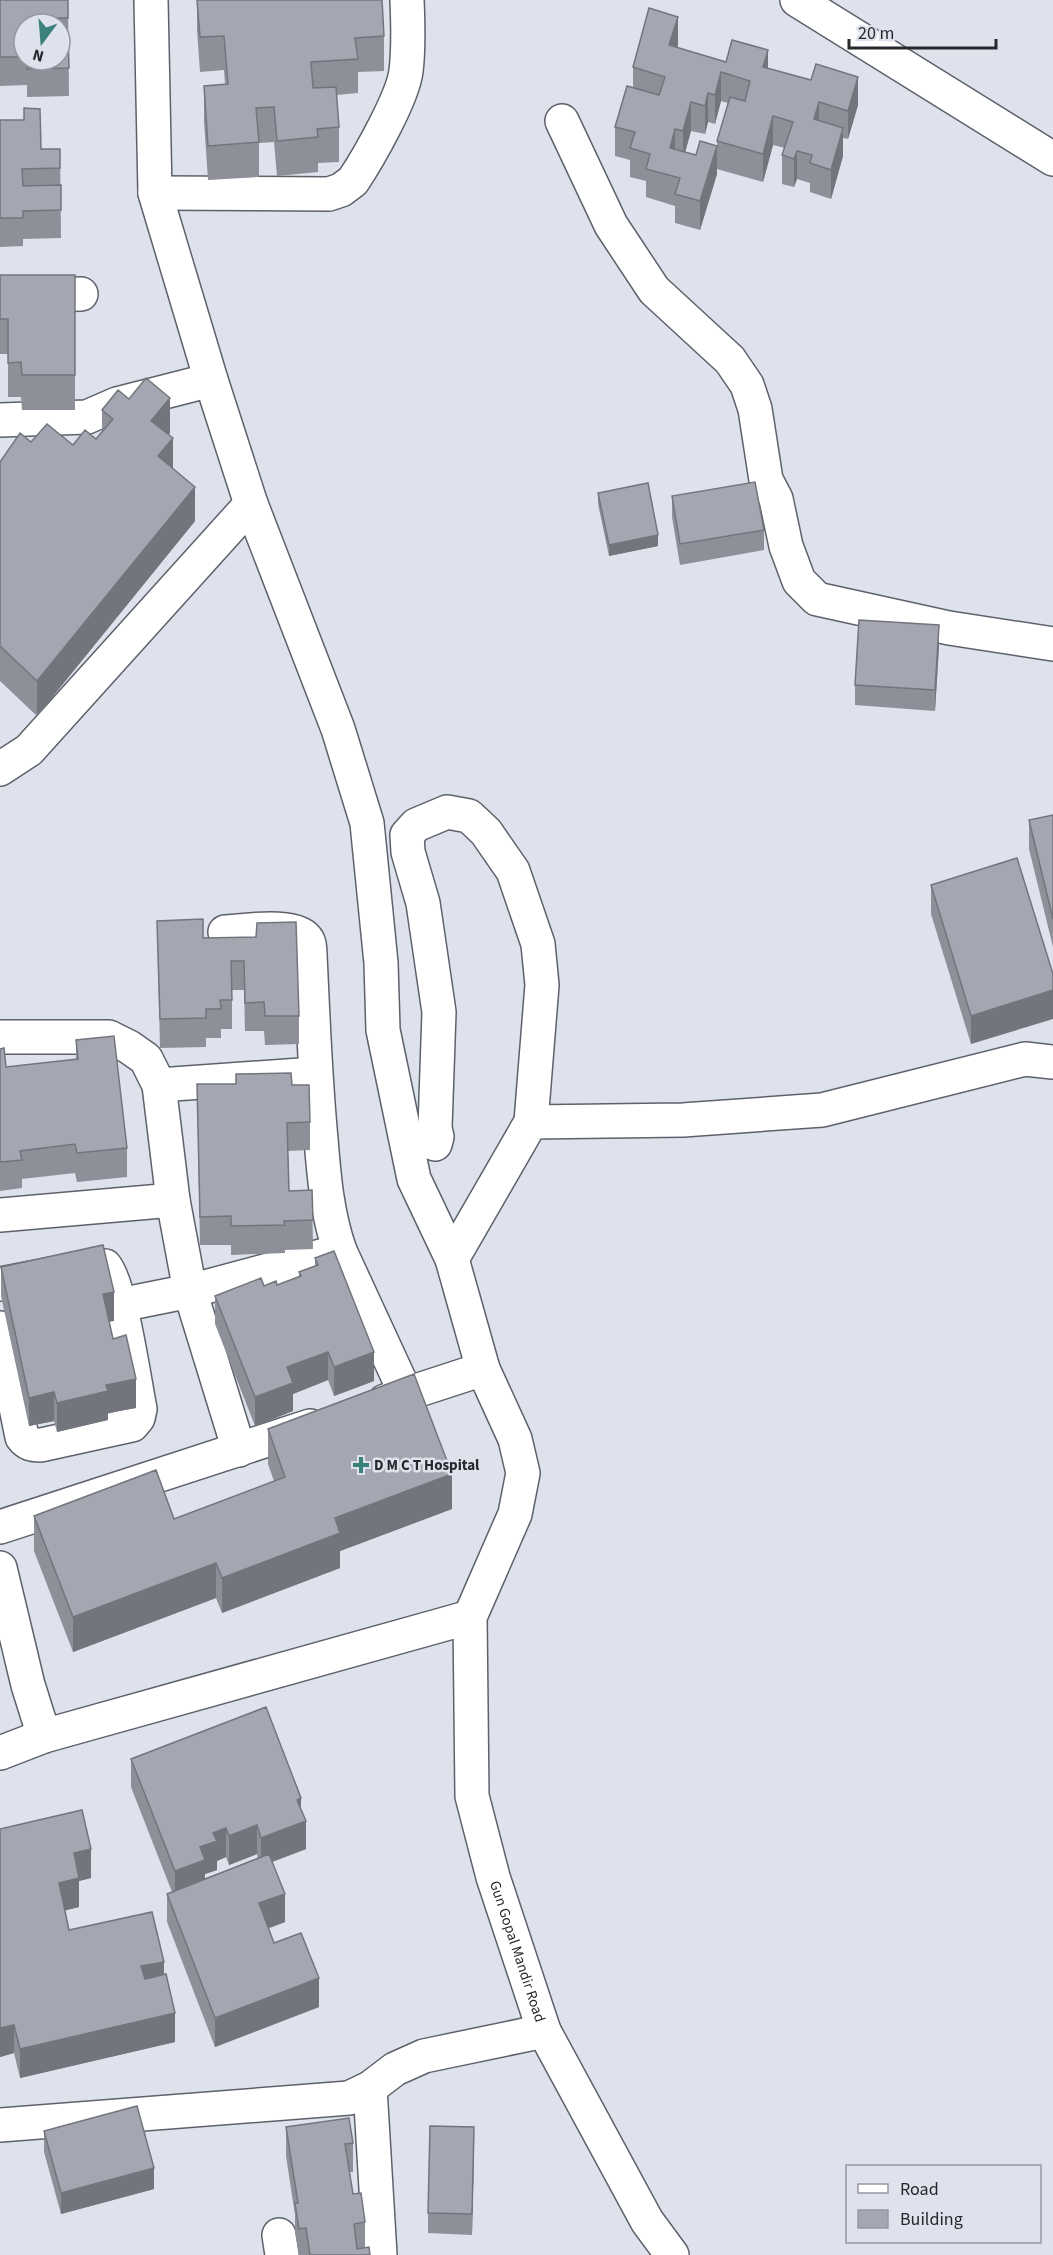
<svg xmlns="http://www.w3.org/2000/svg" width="1053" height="2255" viewBox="0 0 1053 2255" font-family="'Source Sans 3',sans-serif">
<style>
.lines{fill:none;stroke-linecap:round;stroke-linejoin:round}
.minor-casing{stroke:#5d616a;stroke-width:36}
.minor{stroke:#fff;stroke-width:33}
.wall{fill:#8d9099;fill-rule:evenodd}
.shaded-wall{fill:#73757d}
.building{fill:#a4a7b2;stroke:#73757d;stroke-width:1.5}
.poi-dot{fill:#3a817b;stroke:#dee2ed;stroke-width:2}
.labels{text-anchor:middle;stroke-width:5;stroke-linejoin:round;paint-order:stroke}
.poi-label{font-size:15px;font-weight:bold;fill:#27282c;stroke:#dee2ed;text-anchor:start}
.street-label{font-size:15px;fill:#27282c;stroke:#dee2ed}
</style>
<rect width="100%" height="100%" fill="#dee2ed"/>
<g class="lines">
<g class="minor-casing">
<g id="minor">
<path id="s1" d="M 151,0 L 155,193 L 211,380 L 251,504 L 338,729 L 367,823 L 381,963 L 383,1030 L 414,1179 L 452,1259 L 483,1369 L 515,1439 L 523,1473 L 515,1514 L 470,1617 L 472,1796 L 493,1877 L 544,2031 L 647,2221 L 672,2255"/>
<path d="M 797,0 L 1053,159"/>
<path d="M 562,121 L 611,225 L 654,290 L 730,360 L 747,385 L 755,409 L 766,480 L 776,499 L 786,546 L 799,581 L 817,599 L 949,628 L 1053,644"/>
<path d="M 155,193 L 329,194 L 341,190 L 353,181 C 369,157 403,97 406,71 C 409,47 408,23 407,0"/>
<path d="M 0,296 L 81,294"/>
<path d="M 0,420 L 87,417 L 117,404 L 211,380"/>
<path d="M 0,769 L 29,750 L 251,504"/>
<path d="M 225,932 C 243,931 299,922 308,941 C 310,944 310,951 310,955 C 313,1016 315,1077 321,1139 C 324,1177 327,1214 340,1251 L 406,1394"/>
<path d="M 0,1037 L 109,1037 L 129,1047 L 146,1059 L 159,1085 L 173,1200 L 190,1291 L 239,1450"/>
<path d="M 159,1085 L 315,1074"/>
<path d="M 435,1144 L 437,1137 L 435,1128 L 439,1012 L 423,903 L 408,852 L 407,835 L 416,825 L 447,812 L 469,816 L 486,832 L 513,871 L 538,944 L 542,985 L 531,1122"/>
<path d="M 0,1215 L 173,1200"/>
<path d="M 452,1259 L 531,1122 L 683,1120 L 822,1110 L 1025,1059 L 1053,1062"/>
<path d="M 0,1284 L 94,1266 L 105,1266 C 121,1285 134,1379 140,1409 L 138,1418 L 132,1425 L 41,1445 C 32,1445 27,1444 22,1437 L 0,1328"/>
<path d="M 120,1305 L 190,1291 L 340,1251"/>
<path d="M 385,1401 L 483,1369"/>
<path d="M 0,1527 L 310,1426"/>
<path d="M 0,1568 L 28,1685 L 44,1736"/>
<path d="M 0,1753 L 44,1736 L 470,1617"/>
<path d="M 370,2088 L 380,2255"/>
<path d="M 0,2125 L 349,2098 L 370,2088 L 395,2069 L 424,2056 L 544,2031"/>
<path d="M 279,2235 L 282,2255"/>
</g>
</g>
<use href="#minor" class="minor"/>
</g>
<path class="wall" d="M 0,0 L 68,0 L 69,96 L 27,97 L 27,85 L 0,86 ZM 24,24 L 60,24 L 60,60 L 24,60 Z
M 197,0 L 384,36 L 384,71 L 358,72 L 358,93 L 336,95 L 339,127 L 339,162 L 318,163 L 318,172 L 277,176 L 274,142 L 259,143 L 259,177 L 208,180 L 204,121 L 204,86 L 225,84 L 224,70 L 200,72 L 197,30 Z
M 678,45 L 677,48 L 726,62 L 768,68 L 858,105 L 848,139 L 843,138 L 843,156 L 831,199 L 810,192 L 810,183 L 797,179 L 794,187 L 782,184 L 782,155 L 785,148 L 773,145 L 763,182 L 717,169 L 717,141 L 728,103 L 721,101 L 715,124 L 708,122 L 705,134 L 691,131 L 685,152 L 717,174 L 700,230 L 675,223 L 675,206 L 646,197 L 646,181 L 630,177 L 630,160 L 615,156 L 615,127 L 633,88 L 633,67 Z
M 0,120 L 41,149 L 60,149 L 61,238 L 23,239 L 23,246 L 0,247 Z
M 0,275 L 75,275 L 75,410 L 22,410 L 21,397 L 8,397 L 8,354 L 0,354 Z
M 102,410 L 170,433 L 169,434 L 173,469 L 195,521 L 37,716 L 0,681 L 0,462 L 31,442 L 73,445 L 96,439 L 102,432 Z
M 598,493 L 658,546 L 609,556 L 598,504 Z
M 672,496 L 764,530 L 764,550 L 680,565 L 672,517 Z
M 939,646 L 935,711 L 855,705 L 855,685 Z
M 1053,815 L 1053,947 L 1029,849 L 1029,820 Z
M 931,885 L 1053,974 L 971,1044 L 931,914 Z
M 157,921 L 203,938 L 256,937 L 299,1016 L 299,1044 L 265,1045 L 264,1031 L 245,1031 L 244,990 L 232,990 L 232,1029 L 221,1029 L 221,1038 L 206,1038 L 206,1047 L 160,1048 Z
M 76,1040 L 127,1148 L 127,1177 L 77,1182 L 75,1173 L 22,1179 L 22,1188 L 0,1191 L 0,1049 L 6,1067 L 76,1059 Z
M 236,1074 L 292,1085 L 310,1122 L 310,1150 L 288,1151 L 289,1191 L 312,1190 L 313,1249 L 285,1250 L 285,1253 L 231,1255 L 231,1245 L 200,1245 L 197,1084 L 236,1084 Z
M 315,1258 L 374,1381 L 334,1396 L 328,1380 L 293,1394 L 293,1411 L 255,1426 L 215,1324 L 215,1296 L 264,1286 L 277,1285 L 299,1276 L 299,1272 L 315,1266 Z
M 1,1267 L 114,1321 L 109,1321 L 113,1339 L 136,1408 L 108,1413 L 108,1420 L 57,1432 L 54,1421 L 29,1426 L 1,1296 Z
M 268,1429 L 452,1509 L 340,1551 L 340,1568 L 222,1613 L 216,1598 L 73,1652 L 34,1551 L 34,1516 L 174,1519 L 274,1481 L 268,1464 Z
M 131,1759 L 301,1809 L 306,1849 L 272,1862 L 285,1922 L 268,1928 L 274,1943 L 319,2007 L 215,2047 L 167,1922 L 167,1894 L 172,1892 L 131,1787 ZM 257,1854 L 258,1859 L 205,1879 L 205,1874 L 217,1870 L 217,1861 L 226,1857 L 229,1865 Z
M 0,1829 L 91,1878 L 79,1881 L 79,1907 L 65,1910 L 69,1930 L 164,1975 L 175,2042 L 20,2078 L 14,2053 L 0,2057 Z
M 286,2127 L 353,2143 L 353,2172 L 349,2172 L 353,2194 L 365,2222 L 365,2248 L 370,2255 L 299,2255 L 295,2232 L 295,2215 L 286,2156 Z
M 44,2131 L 154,2189 L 61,2214 L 44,2152 Z
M 474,2148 L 472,2235 L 428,2233 L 428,2213 Z"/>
<path class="shaded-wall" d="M 678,17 L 678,45 L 669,74 L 669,45 Z
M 768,50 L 768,79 L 763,67 Z
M 721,72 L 721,101 L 715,124 L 715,95 Z
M 858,77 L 858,105 L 848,139 L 848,111 Z
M 708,93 L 708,122 L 705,134 L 705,106 Z
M 691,102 L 691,131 L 683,160 L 683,131 Z
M 819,102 L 819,131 L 814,119 Z
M 773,116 L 773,145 L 763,182 L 763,154 Z
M 843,128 L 843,156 L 831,199 L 831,170 Z
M 675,129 L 675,157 L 670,176 L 670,148 Z
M 717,146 L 717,174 L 700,230 L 700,201 Z
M 797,151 L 797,179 L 794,187 L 794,159 Z
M 170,398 L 170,433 L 151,455 L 151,421 Z
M 173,438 L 173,473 L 158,456 Z
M 195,487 L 195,521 L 37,716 L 37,681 Z
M 658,535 L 658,546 L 609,556 L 609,545 Z
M 939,625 L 939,646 L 935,711 L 935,690 Z
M 1053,990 L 1053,1019 L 971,1044 L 971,1016 Z
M 114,1292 L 114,1321 L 103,1323 L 103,1294 Z
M 328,1352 L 328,1380 L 293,1394 L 293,1411 L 255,1426 L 255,1397 L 287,1367 Z
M 374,1352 L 374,1381 L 334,1396 L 334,1367 Z
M 136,1379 L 136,1408 L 108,1413 L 108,1420 L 57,1432 L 57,1403 L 106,1385 Z
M 54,1392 L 54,1421 L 29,1426 L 29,1398 Z
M 452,1474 L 452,1509 L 340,1551 L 340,1568 L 222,1613 L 222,1578 L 335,1518 Z
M 216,1563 L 216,1598 L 73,1652 L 73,1617 Z
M 301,1798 L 301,1823 L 306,1821 L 306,1849 L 261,1866 L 261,1838 L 297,1800 Z
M 257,1825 L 257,1854 L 229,1865 L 229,1836 Z
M 226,1828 L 226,1857 L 217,1861 L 217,1870 L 205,1874 L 205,1888 L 175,1899 L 175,1871 L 213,1833 Z
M 91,1849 L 91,1878 L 79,1881 L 79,1907 L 59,1912 L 59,1883 L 74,1853 Z
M 285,1894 L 285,1922 L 259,1932 L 259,1903 Z
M 164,1962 L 164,1990 L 141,1995 L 141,1966 Z
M 319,1978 L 319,2007 L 215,2047 L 215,2018 Z
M 175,2013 L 175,2042 L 20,2078 L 20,2049 Z
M 14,2025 L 14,2053 L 0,2057 L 0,2028 Z
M 474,2127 L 474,2148 L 472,2235 L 472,2214 Z
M 154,2168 L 154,2189 L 61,2214 L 61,2193 Z"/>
<path class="building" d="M 0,0 L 68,0 L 68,18 L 35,18 L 36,24 L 24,24 L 24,57 L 0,57 Z
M 197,0 L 382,0 L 384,36 L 355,38 L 358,59 L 311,62 L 313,88 L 336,87 L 339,127 L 317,129 L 318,137 L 277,141 L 274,107 L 256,108 L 259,142 L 208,146 L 204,86 L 228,84 L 224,36 L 200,37 Z
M 649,8 L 678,17 L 669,45 L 726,62 L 732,40 L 768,50 L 763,67 L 811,80 L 816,64 L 858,77 L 848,111 L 819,102 L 814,119 L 843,128 L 831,170 L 810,163 L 812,155 L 797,151 L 794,159 L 782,155 L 793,122 L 773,116 L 763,154 L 717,141 L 730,97 L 745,101 L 750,81 L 721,72 L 715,95 L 708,93 L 705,106 L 691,102 L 683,131 L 675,129 L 670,148 L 696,155 L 700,141 L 717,146 L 700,201 L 675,194 L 680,178 L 646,169 L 650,154 L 630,148 L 635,132 L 615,127 L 627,86 L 659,95 L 665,77 L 633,67 Z
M 60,33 L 68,33 L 69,68 L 27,69 L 28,60 L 60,60 Z
M 24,108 L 40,109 L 41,149 L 60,149 L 60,168 L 22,169 L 23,186 L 61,185 L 61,210 L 23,211 L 23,218 L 0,218 L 0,120 L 24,120 Z
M 0,275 L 75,275 L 75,375 L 22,375 L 21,362 L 8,363 L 8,319 L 0,319 Z
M 146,378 L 170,398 L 151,421 L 173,438 L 158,456 L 195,487 L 37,681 L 0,646 L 0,462 L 20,433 L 31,442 L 47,424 L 73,445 L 85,430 L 96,439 L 113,419 L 102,410 L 118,390 L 129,399 Z
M 755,482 L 764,530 L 680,544 L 672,496 Z
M 648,483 L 658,535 L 609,545 L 598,493 Z
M 859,620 L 939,625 L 935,690 L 855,685 Z
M 1053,815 L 1053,919 L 1029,820 Z
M 1017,858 L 1053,974 L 1053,990 L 971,1016 L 931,885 Z
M 203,919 L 203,938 L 256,937 L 257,923 L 296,922 L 299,1016 L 265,1016 L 264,1002 L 245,1003 L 244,961 L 231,961 L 232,1000 L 220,1000 L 221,1009 L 206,1009 L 206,1018 L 160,1019 L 157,921 Z
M 114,1036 L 127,1148 L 77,1153 L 75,1144 L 20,1151 L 22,1160 L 0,1162 L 0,1049 L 4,1048 L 6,1067 L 78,1059 L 76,1040 Z
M 291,1073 L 292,1085 L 309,1085 L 310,1122 L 287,1123 L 289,1191 L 312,1190 L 313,1220 L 284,1221 L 285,1225 L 231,1226 L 231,1216 L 200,1217 L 197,1084 L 236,1084 L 236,1074 Z
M 103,1245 L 114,1292 L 103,1294 L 113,1339 L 126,1335 L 136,1379 L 106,1385 L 108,1391 L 57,1403 L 54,1392 L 29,1398 L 1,1267 Z
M 334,1251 L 374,1352 L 334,1367 L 328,1352 L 287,1367 L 293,1383 L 255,1397 L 215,1296 L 261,1278 L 264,1286 L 276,1281 L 277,1285 L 301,1276 L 299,1272 L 318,1265 L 315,1258 Z
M 414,1374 L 452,1474 L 335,1518 L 340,1533 L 222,1578 L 216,1563 L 73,1617 L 34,1516 L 156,1470 L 174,1519 L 285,1477 L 268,1429 Z
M 266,1707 L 301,1798 L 297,1800 L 306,1821 L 261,1838 L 257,1825 L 229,1836 L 226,1828 L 213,1833 L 217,1841 L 200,1847 L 205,1860 L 175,1871 L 131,1759 Z
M 82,1810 L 91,1849 L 74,1853 L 79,1878 L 59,1883 L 69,1930 L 152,1912 L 164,1962 L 141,1966 L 145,1979 L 166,1974 L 175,2013 L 20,2049 L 14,2025 L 0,2028 L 0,1829 Z
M 269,1854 L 285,1894 L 259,1903 L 274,1943 L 301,1933 L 319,1978 L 215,2018 L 167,1894 Z
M 137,2106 L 154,2168 L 61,2193 L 44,2131 Z
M 349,2118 L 353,2143 L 345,2144 L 353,2194 L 361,2193 L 365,2222 L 354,2224 L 357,2249 L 369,2247 L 370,2255 L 310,2255 L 306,2228 L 299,2229 L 295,2203 L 298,2203 L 286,2127 Z
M 430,2126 L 474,2127 L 472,2214 L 428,2213 Z"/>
<path class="poi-dot" d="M358 1456h6v6h6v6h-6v6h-6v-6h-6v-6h6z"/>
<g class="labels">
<g class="poi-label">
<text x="374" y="1470">D M C T Hospital</text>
</g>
<g class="street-label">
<text dy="5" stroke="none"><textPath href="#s1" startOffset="2028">Gun Gopal Mandir Road</textPath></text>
</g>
</g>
<rect x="846" y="2165" width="195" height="78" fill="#dee2ed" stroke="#9598a0" stroke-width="1.5"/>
<rect x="858" y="2184" width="30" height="9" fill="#ffffff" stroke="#9598a0" stroke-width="1.5"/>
<text x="900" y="2195" font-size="18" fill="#27282c">Road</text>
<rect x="858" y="2210" width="30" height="18" fill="#a4a7b2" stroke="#9598a0" stroke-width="1.5"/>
<text x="900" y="2225" font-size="18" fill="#27282c">Building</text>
<g transform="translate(42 42) rotate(196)"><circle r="28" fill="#dee2ed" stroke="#9598a0" stroke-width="1.5"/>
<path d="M0-4.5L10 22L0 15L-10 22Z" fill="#3a817b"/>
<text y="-9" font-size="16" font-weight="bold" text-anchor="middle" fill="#27282c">N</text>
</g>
<path d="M849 39v9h147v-9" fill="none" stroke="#27282c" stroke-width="3"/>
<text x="858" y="39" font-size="18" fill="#27282c" stroke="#dee2ed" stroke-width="4.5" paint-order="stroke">20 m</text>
</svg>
